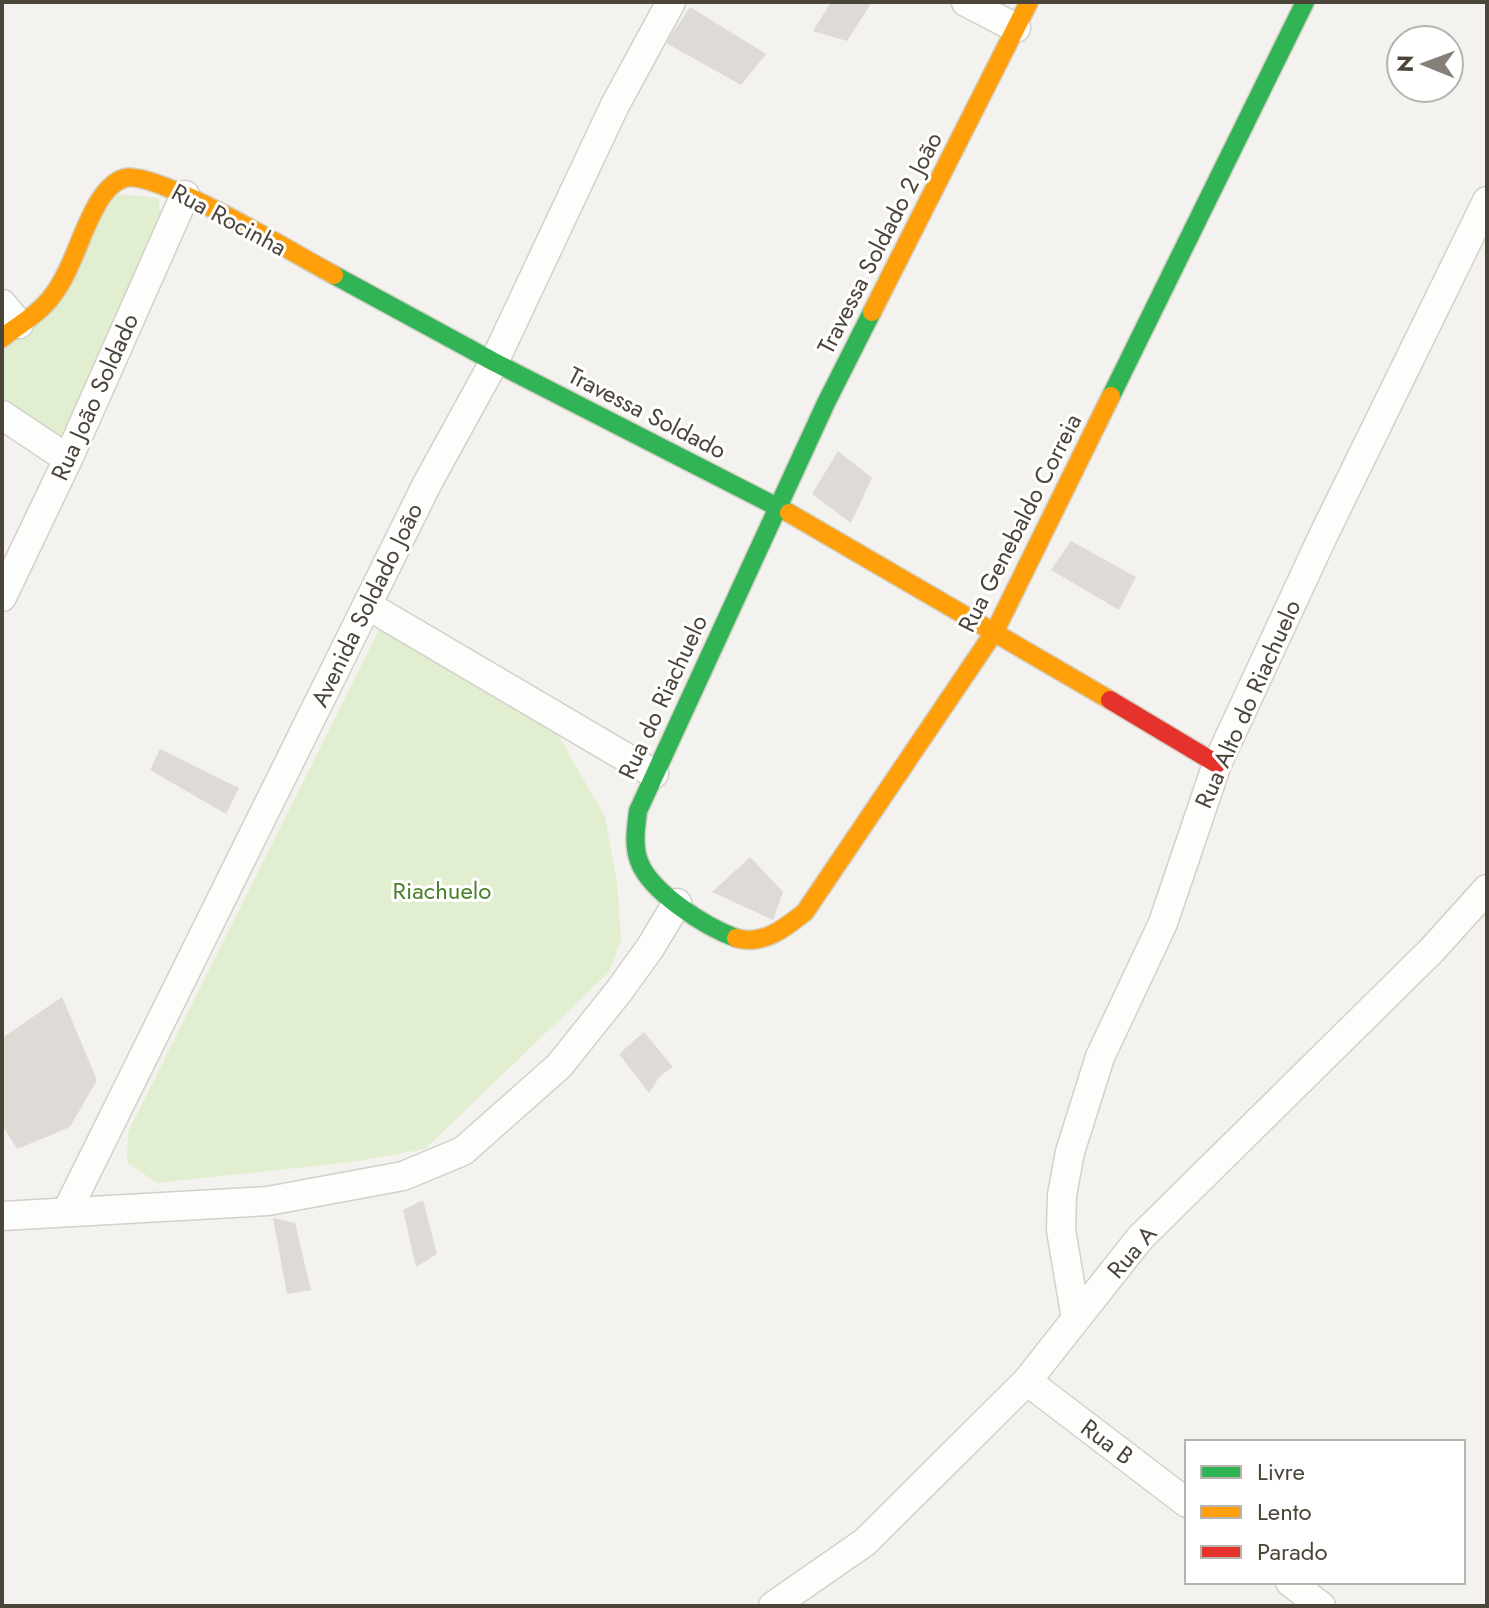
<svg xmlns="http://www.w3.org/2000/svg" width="1489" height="1608" viewBox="0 0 1489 1608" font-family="Jost,sans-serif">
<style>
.green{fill:#e1eecf}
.building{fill:#dedbd6}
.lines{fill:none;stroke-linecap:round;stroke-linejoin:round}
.street-casing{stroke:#d2d0cb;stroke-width:31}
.fast-casing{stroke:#d3cfc5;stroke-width:21}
.slow-casing{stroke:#d3cfc5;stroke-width:21}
.jam-casing{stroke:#d3cfc5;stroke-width:21}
.street{stroke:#fdfdfc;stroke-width:28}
.fast{stroke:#30b455;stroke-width:18}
.slow{stroke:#ff9f0a;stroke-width:18}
.jam{stroke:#e5322d;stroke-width:18}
.labels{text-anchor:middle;stroke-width:6;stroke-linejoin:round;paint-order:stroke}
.street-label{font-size:24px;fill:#4b4439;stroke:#fff}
.park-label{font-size:24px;fill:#4a7f2a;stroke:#fff}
</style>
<rect width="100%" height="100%" fill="#f4f2ee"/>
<path class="green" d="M 118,194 L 158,198 L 161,214 L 63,439 L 49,436 L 2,405 L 2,350 Z
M 380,628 L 554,728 L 605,817 L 617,881 L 621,940 L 609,972 L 425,1149 L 352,1162 L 157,1183 L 127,1162 L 128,1132 Z"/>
<path class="building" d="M 831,2 L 872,2 L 847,41 L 813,31 Z
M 690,7 L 766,54 L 741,85 L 666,43 Z
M 838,451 L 872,478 L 851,523 L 812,494 Z
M 1071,541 L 1136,577 L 1119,610 L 1051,570 Z
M 160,749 L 239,788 L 226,814 L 150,770 Z
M 750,857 L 783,892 L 773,920 L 712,892 Z
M 62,997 L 97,1080 L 70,1127 L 17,1149 L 2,1125 L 2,1038 Z
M 644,1032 L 673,1067 L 660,1076 L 649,1093 L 619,1054 Z
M 423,1200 L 437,1254 L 416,1267 L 403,1210 Z
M 273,1218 L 295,1223 L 311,1290 L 287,1294 Z"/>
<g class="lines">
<g class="street-casing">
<path id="street" d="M 966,2 L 1016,28
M 2,304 L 19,324
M 2,415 L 68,459
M 2,597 L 68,459 L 185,195
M 367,605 L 654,774
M 67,1211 L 427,484 L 494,362 L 615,105 L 671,2
M 2,1216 L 268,1201 L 403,1176 L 463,1151 L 559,1066 L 619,991 L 650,948 L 677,903
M 1076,1319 L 1061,1230 L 1062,1195 L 1070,1152 L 1100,1057 L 1163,923 L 1217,764 L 1323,536 L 1487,201
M 1027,1381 L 1187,1503
M 1290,1582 L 1321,1606
M 773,1606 L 865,1542 L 1027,1381 L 1140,1238 L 1432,950 L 1487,889"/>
</g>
<g class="fast-casing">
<path id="fast" d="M 334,275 L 494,362 L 789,513
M 1111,396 L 1305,2
M 736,938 C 706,927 650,892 639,861 C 633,845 636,827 638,811 L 826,403 L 872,312"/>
</g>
<g class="slow-casing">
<path id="slow" d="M 872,312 L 1029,2
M 2,338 C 19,325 40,313 53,295 C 71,271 79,239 93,212 C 100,198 110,182 125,178 C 155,169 300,257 334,275
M 789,513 L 1110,700
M 736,938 C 763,946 785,928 805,912 L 995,631 L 1111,396"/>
</g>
<g class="jam-casing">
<path id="jam" d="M 1110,700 L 1217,764"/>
</g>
<use href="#street" class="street"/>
<use href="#fast" class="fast"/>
<use href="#slow" class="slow"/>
<use href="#jam" class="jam"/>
</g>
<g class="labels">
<g class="street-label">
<text transform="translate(229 220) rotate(28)" y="8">Rua Rocinha</text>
<text transform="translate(880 243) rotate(-63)" y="8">Travessa Soldado 2 João</text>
<text transform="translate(95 397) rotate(-66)" y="8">Rua João Soldado</text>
<text transform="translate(647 413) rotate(27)" y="8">Travessa Soldado</text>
<text transform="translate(1020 523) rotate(-63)" y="8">Rua Genebaldo Correia</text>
<text transform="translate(367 605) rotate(-64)" y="8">Avenida Soldado João</text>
<text transform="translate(663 697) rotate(-65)" y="8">Rua do Riachuelo</text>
<text transform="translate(1248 704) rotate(-66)" y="8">Rua Alto do Riachuelo</text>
<text transform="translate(1132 1252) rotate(-49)" y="8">Rua A</text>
<text transform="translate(1107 1442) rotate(37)" y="8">Rua B</text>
</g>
<g class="park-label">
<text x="442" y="899">Riachuelo</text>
</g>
</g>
<rect width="1489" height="1608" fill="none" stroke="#4b4439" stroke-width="8"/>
<rect x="1185" y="1440" width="280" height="144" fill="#ffffff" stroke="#b7b4b0" stroke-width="2"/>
<rect x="1201" y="1466" width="40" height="12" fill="#30b455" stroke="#b7b4b0" stroke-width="2"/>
<text x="1257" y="1480" font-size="24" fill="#4b4439">Livre</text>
<rect x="1201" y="1506" width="40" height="12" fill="#ff9f0a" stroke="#b7b4b0" stroke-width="2"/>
<text x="1257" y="1520" font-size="24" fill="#4b4439">Lento</text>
<rect x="1201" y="1546" width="40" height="12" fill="#e5322d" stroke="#b7b4b0" stroke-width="2"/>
<text x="1257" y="1560" font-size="24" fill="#4b4439">Parado</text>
<g transform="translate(1425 64) rotate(271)"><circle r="38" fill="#ffffff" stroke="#b7b4b0" stroke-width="2"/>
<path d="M0-6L14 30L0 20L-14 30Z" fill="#868178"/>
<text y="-12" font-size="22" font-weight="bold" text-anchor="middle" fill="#4b4439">N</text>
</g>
</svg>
